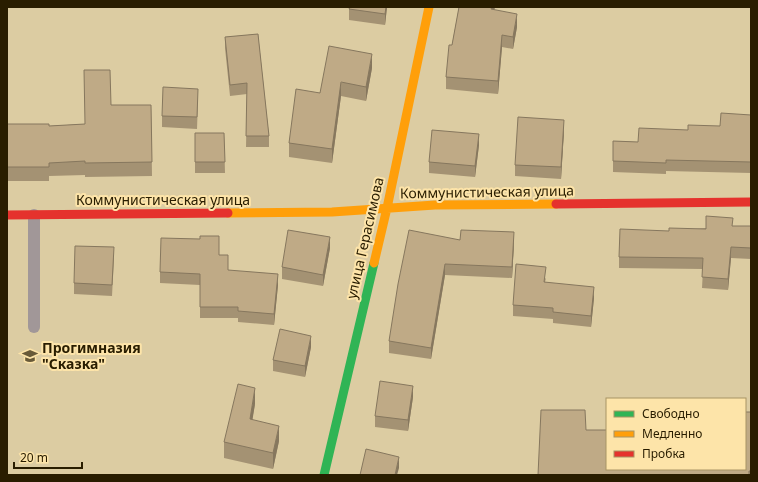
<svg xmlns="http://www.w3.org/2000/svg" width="758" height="482" viewBox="0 0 758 482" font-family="'Noto Sans',sans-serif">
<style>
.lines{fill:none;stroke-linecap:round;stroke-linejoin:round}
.lane{stroke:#a19798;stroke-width:12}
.fast{stroke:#30b455;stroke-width:9}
.slow{stroke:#ff9f0a;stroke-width:9}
.jam{stroke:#e5322d;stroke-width:9}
.wall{fill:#a49273}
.shaded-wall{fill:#86775e}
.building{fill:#bfaa86;stroke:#86775e}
.labels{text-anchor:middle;stroke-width:4;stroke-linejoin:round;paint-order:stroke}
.street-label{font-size:14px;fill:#291d00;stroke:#fde4a9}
.poi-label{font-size:14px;font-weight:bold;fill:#291d00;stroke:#fde4a9;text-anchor:start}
</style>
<rect width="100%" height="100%" fill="#dccca2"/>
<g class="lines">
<path class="lane" d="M 34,327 L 34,215"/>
<path class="fast" d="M 324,475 L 374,263"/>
<path class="slow" d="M 228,213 L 332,212 L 435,205 L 556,204
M 374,263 L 387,208 L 429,7"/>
<path class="jam" d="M 556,204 L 751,202
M 7,215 L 228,213"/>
</g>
<path class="wall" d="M 387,7 L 385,25 L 349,20 L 349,9 Z
M 459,7 L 495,7 L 494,10 L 517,27 L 513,49 L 502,47 L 498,94 L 446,89 L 446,77 Z
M 258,34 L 269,136 L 269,147 L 246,147 L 247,94 L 230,96 L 225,48 L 225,37 Z
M 372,68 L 366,101 L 341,96 L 332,163 L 289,157 L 289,143 L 320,93 Z
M 198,100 L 197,129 L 162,127 L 162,116 Z
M 111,105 L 151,105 L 152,176 L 85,177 L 85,175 L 49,176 L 49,181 L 7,181 L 7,124 L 49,126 L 85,124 Z
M 751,115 L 751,173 L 666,171 L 666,174 L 613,172 L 613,141 L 638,142 L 688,130 L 720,126 Z
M 564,131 L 561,179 L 515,176 L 515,165 Z
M 195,133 L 224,133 L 225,173 L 195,173 Z
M 479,145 L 475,177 L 429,173 L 429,162 Z
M 733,226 L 751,226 L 751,259 L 731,258 L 728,290 L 702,288 L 703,269 L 619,268 L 619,257 L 669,231 Z
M 460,240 L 514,243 L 512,278 L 445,275 L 431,359 L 389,353 L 389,341 Z
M 330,248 L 323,286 L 282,279 L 282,267 Z
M 219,255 L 228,270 L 278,285 L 274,325 L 238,322 L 238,318 L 200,318 L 200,285 L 160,283 L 160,272 Z
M 114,258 L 112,296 L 74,294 L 74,283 Z
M 546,278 L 545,282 L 594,298 L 591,327 L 553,323 L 553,319 L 513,316 L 513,305 Z
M 311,347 L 305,377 L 273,371 L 273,360 Z
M 413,397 L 408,431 L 375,427 L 375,416 Z
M 255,404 L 252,420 L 279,441 L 273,469 L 224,458 L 224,442 Z
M 751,412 L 751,475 L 538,475 L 586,430 L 607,469 Z"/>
<path class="shaded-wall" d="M 386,7 L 387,7 L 385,25 L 385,14 Z
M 492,7 L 495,7 L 491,22 L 491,9 Z
M 517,14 L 517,27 L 513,49 L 513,37 Z
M 502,35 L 502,47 L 498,94 L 498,81 Z
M 372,54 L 372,68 L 366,101 L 366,87 Z
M 341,82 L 341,96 L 332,163 L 332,149 Z
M 564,120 L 564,131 L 561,179 L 561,167 Z
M 479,134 L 479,145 L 475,177 L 475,166 Z
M 514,232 L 514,243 L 512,278 L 512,267 Z
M 330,237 L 330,248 L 323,286 L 323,275 Z
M 731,247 L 731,258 L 728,290 L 728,279 Z
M 445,264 L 445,275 L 431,359 L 431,348 Z
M 278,274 L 278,285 L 274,325 L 274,314 Z
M 594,287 L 594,298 L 591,327 L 591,316 Z
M 311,336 L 311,347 L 305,377 L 305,366 Z
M 413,386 L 413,397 L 408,431 L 408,420 Z
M 255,388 L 255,404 L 250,435 L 250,419 Z
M 279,426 L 279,441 L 273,469 L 273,453 Z
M 399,457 L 399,468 L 397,475 L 395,475 Z"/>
<path class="building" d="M 350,7 L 386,7 L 385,14 L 349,9 Z
M 459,7 L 492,7 L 491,9 L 517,14 L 513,37 L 502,35 L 498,81 L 446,77 L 449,45 L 452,45 Z
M 258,34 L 269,136 L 246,136 L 247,83 L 230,85 L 225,37 Z
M 329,46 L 372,54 L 366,87 L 341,82 L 332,149 L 289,143 L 296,89 L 320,93 Z
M 84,70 L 110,70 L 111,105 L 151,105 L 152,162 L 85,163 L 85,161 L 49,163 L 49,167 L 7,167 L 7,124 L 49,124 L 49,126 L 85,124 Z
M 163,87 L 198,89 L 197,117 L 162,116 Z
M 721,113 L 751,115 L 751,162 L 666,160 L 666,163 L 613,161 L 613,141 L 638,142 L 639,128 L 688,130 L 688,125 L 720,126 Z
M 518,117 L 564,120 L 561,167 L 515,165 Z
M 432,130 L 479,134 L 475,166 L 429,162 Z
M 195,133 L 224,133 L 225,162 L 195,162 Z
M 706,216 L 733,218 L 732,226 L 751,226 L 751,248 L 731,247 L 728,279 L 702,277 L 703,258 L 619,257 L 620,229 L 669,231 L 669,228 L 706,229 Z
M 288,230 L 330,237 L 323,275 L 282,267 Z
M 409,230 L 460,240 L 461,230 L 514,232 L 512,267 L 445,264 L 431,348 L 389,341 L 398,284 Z
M 200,236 L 219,236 L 219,255 L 228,255 L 228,270 L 278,274 L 274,314 L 238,311 L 238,307 L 200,307 L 200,274 L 160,272 L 161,238 L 200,239 Z
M 75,246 L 114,247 L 112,285 L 74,283 Z
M 516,264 L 546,267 L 544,282 L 594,287 L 591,316 L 553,312 L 553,308 L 513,305 Z
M 280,329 L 311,336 L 305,366 L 273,360 Z
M 380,381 L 413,386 L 408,420 L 375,416 Z
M 238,384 L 255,388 L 250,419 L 279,426 L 273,453 L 224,442 Z
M 541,410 L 585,410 L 586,430 L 607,430 L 607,469 L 745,469 L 745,412 L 751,412 L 751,471 L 749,471 L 749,475 L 538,475 Z
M 366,449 L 399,457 L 395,475 L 360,475 Z"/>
<defs>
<g id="school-bare" transform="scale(1.2)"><path d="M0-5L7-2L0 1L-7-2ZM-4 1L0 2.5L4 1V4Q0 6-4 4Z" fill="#685a39" stroke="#fde4a9" stroke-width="2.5" paint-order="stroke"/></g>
</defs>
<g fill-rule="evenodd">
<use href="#school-bare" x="30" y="356"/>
</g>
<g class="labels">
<g class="street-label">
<text transform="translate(487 192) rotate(-1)" y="5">Коммунистическая улица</text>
<text x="163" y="205">Коммунистическая улица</text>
<text transform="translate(365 238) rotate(-77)" y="5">улица Герасимова</text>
</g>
<g class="poi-label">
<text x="42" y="353">Прогимназия<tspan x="42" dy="16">"Сказка"</tspan></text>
</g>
</g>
<rect width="758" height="482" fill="none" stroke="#291d00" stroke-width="16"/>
<rect x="606" y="398" width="140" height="72" fill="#fde4a9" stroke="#a89465"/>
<rect x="614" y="411" width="20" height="6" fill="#30b455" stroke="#a89465"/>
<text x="642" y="418" font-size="12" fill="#291d00">Свободно</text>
<rect x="614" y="431" width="20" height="6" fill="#ff9f0a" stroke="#a89465"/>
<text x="642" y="438" font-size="12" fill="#291d00">Медленно</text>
<rect x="614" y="451" width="20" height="6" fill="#e5322d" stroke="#a89465"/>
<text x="642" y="458" font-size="12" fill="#291d00">Пробка</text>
<path d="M14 462v6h68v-6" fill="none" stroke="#291d00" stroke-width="2"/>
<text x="20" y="462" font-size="12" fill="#291d00" stroke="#fde4a9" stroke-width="3" paint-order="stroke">20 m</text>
</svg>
